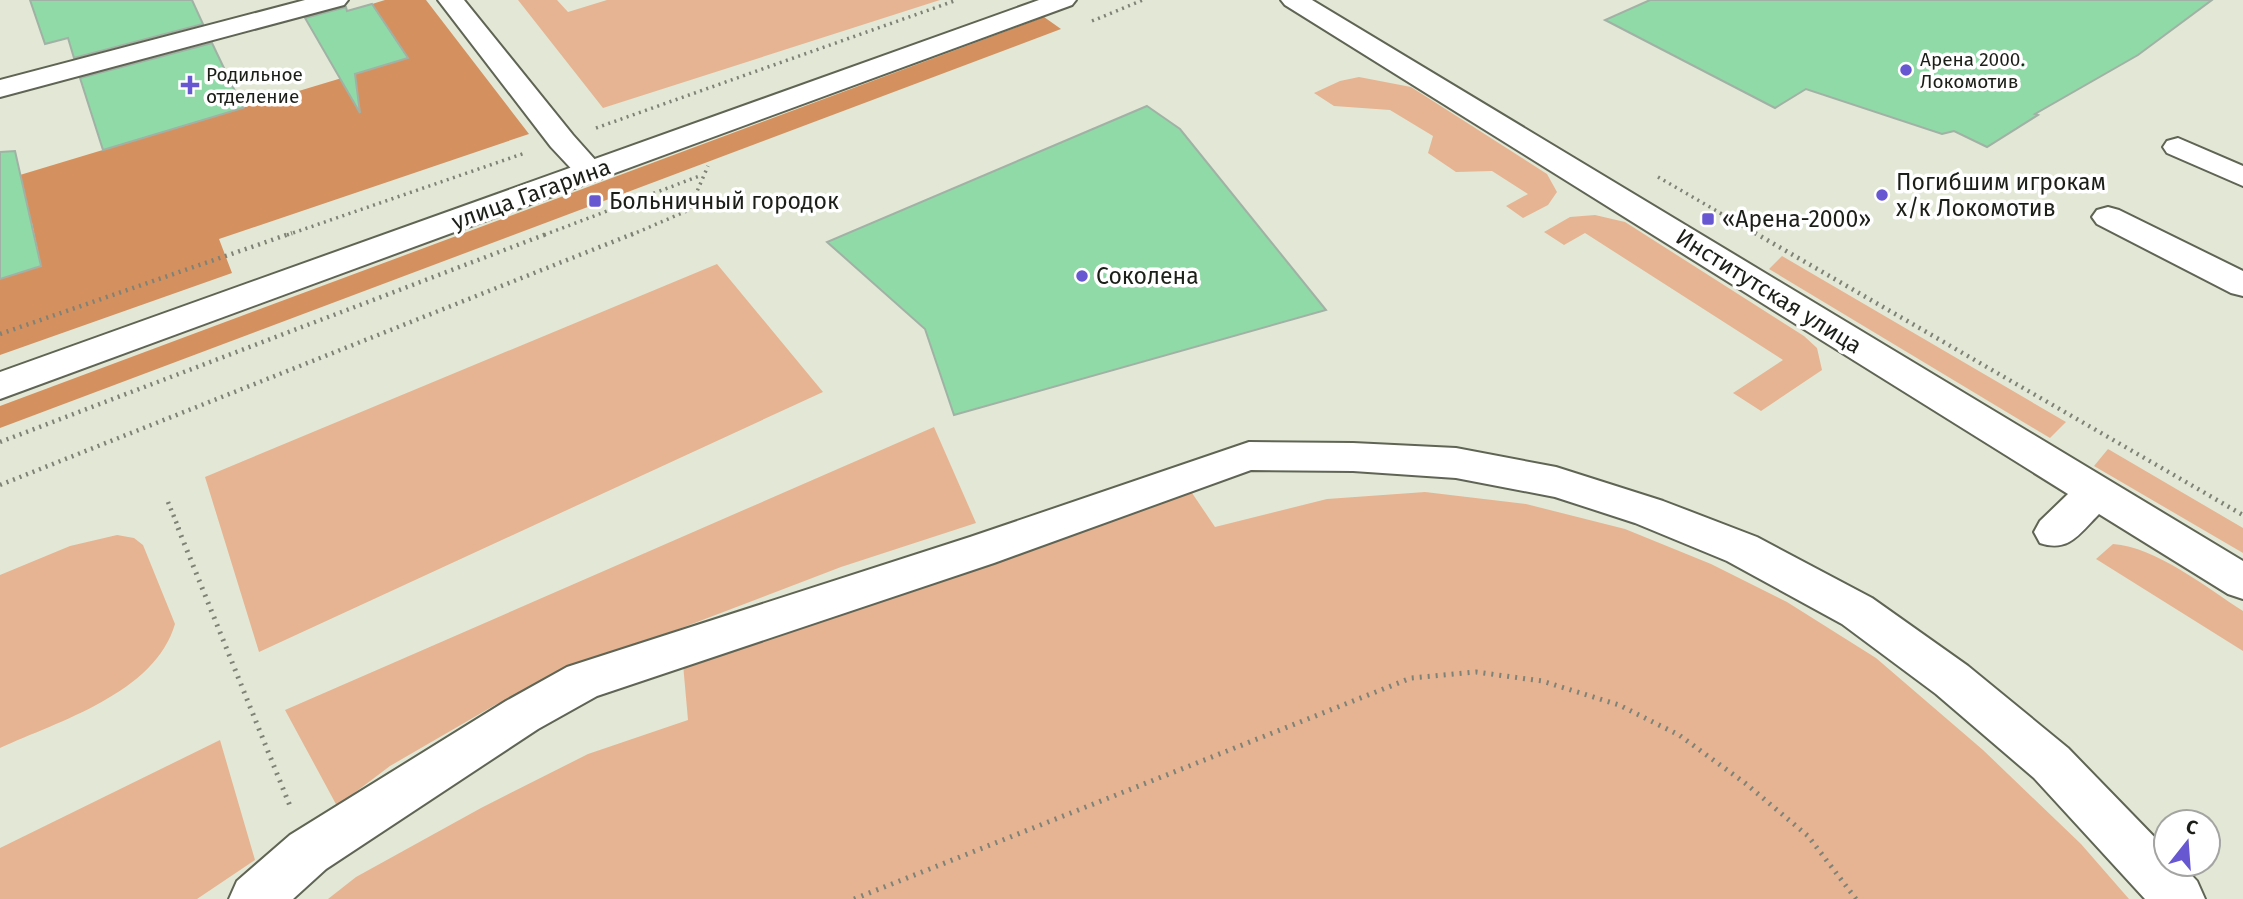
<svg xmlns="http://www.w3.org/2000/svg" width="2243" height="899" viewBox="0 0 2243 899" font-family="'Fira Sans',sans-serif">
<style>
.green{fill:#e6b493}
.forest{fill:#d59060}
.building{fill:#8fdaa6;stroke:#a1b1a5;stroke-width:2}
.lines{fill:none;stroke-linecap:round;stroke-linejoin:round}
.minor-casing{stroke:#5f6454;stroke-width:4}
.major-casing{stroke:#5f6454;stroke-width:4}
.path-far2{stroke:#7f8276;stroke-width:3.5;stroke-dasharray:2 4.5;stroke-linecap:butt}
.path-far1{stroke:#7f8276;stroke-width:4.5;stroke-dasharray:2 5;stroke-linecap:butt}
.path{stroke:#7f8276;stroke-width:5;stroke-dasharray:2 6;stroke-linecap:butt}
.minor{fill:#fff;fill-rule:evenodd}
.major{fill:#fff;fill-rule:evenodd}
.poi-dot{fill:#6758d1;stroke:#fff;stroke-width:2.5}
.labels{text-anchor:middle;stroke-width:7;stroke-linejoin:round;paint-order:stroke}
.far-poi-label{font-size:19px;fill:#1c1e18;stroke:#fff;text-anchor:start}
.poi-label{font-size:23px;fill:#1c1e18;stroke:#fff;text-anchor:start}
.street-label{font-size:23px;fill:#1c1e18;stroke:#fff}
</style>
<rect width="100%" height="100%" fill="#e2e8d5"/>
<path class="green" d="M 518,0 L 557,0 L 568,12 L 607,0 L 940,0 L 603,108 Z
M 1359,77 L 1411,87 L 1547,174 L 1557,192 L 1548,205 L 1523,218 L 1506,206 L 1528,194 L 1492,171 L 1456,172 L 1428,153 L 1433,136 L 1390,110 L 1334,106 L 1314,93 L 1340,81 Z
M 1595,215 L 1625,222 L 1804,336 L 1817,348 L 1822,370 L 1761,411 L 1733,393 L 1783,360 L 1585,233 L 1564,245 L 1544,232 L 1570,217 Z
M 1782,256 L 2066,422 L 2050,438 L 1769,269 Z
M 717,264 L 823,392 L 259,652 L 205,477 Z
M 934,427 L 976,523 L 841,567 L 574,669 L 495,705 L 390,766 L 337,806 L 285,710 Z
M 2108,449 L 2243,528 L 2243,553 L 2094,466 Z
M 1190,490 L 1215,527 L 1327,499 L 1425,492 L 1526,504 L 1625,529 L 1711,564 L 1787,602 L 1876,658 L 1983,750 L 2081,844 L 2129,899 L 328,899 L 356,877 L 481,808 L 588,754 L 688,720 L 683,664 Z
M 117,535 L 134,538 L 143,545 L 175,624 C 155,693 59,721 0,748 L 0,575 L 70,546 Z
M 2113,544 C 2156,547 2207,588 2243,611 L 2243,651 L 2096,559 Z
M 220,740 L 255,860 L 197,899 L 0,899 L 0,848 Z"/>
<path class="forest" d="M 385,0 L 426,0 L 529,134 L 219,239 L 232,273 L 0,355 L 0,279 L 41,265 L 32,223 L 0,233 L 0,181 L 408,58 L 372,4 Z
M 1044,17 L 1061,29 L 0,428 L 0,406 Z"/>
<path class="building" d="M 30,0 L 192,0 L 203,24 L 74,58 L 68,38 L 45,44 Z
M 1650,0 L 2212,0 L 2138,55 L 2035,114 L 2038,115 L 1987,147 L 1954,131 L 1942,134 L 1806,89 L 1775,108 L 1605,20 Z
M 372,4 L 408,58 L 355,74 L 360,113 L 305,18 L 346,7 L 347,11 Z
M 212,43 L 243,108 L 103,150 L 80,78 Z
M 1147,106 L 1180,129 L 1326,310 L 954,415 L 925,329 L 827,242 Z
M 15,151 L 41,266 L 0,279 L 0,152 Z"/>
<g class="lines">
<g class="minor-casing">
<path id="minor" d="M 305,0 L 348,0 L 344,5 L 0,97 L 0,80 Z
M 438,0 L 464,0 L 573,135 L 606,172 L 602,178 L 591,181 L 580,178 L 551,147 Z
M 1281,0 L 1312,0 L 2243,561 L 2243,599 L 2228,594 L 2099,514 C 2080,533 2069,553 2040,543 L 2034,532 L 2040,521 L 2068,494 L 1285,5 Z
M 2178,138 L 2243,166 L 2243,186 L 2167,153 L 2163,147 L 2167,141 Z
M 2108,207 L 2119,210 L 2243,271 L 2243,296 L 2231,293 L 2097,224 L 2092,217 L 2097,210 Z
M 1249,442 L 1353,443 L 1456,448 L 1556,467 L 1663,501 L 1757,537 L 1872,598 L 1968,666 L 2068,748 L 2166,849 L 2166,864 L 2181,864 L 2197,881 L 2205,899 L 2145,899 L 2034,778 L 1936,694 L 1842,624 L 1727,561 L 1635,523 L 1555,497 L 1456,478 L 1353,471 L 1251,470 L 994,563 L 597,696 L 538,729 L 326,869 L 293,899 L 229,899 L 237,881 L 290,835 L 506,701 L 567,667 L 970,537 Z"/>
</g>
<g class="major-casing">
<path id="major" d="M 1039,0 L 1076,0 L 1072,5 L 0,399 L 0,372 Z"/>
</g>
<path class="path-far2" d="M 1092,21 L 1143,0
M 596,128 L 957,0
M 1658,177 L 1758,235
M 287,235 L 525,153
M 544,235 L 702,175
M 631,235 L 689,210 L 708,166"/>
<path class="path-far1" d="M 1755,233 L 2243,515
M 0,334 L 292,233
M 0,442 L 549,233
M 0,485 L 635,233
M 168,502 L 179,529"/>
<path class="path" d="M 178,528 L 290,806
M 854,899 L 1411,678 L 1476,672 L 1542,681 L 1619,705 L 1679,735 L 1745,783 L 1808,836 L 1856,899"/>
<use href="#minor" class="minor"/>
<use href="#major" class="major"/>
</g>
<g class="poi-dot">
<circle cx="1906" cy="70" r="7"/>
<path d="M186.5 74.5h7v7h7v7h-7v7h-7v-7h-7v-7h7z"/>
<circle cx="1882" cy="195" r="7"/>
<rect x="588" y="194" width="14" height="14" rx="3.5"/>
<rect x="1701" y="212" width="14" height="14" rx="3.5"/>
<circle cx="1082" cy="276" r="7"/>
</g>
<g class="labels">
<g class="far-poi-label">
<text x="1920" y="66">Арена 2000.<tspan x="1920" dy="22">Локомотив</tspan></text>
<text x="206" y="81">Родильное<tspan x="206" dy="22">отделение</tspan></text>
</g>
<g class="poi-label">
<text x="1896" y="190">Погибшим игрокам<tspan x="1896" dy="26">х/к Локомотив</tspan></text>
<text x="609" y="209">Больничный городок</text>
<text x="1722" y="227">«Арена-2000»</text>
<text x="1096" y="284">Соколена</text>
</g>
<g class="street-label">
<text transform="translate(531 194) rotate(-20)" y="8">улица Гагарина</text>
<text transform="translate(1769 291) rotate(32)" y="8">Институтская улица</text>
</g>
</g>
<g transform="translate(2187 843) rotate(17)"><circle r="33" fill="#ffffff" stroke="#a4a5a3" stroke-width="2"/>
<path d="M0-5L12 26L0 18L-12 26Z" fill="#6758d1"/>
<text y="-10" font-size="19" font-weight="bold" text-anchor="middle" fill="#1c1e18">С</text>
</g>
</svg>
